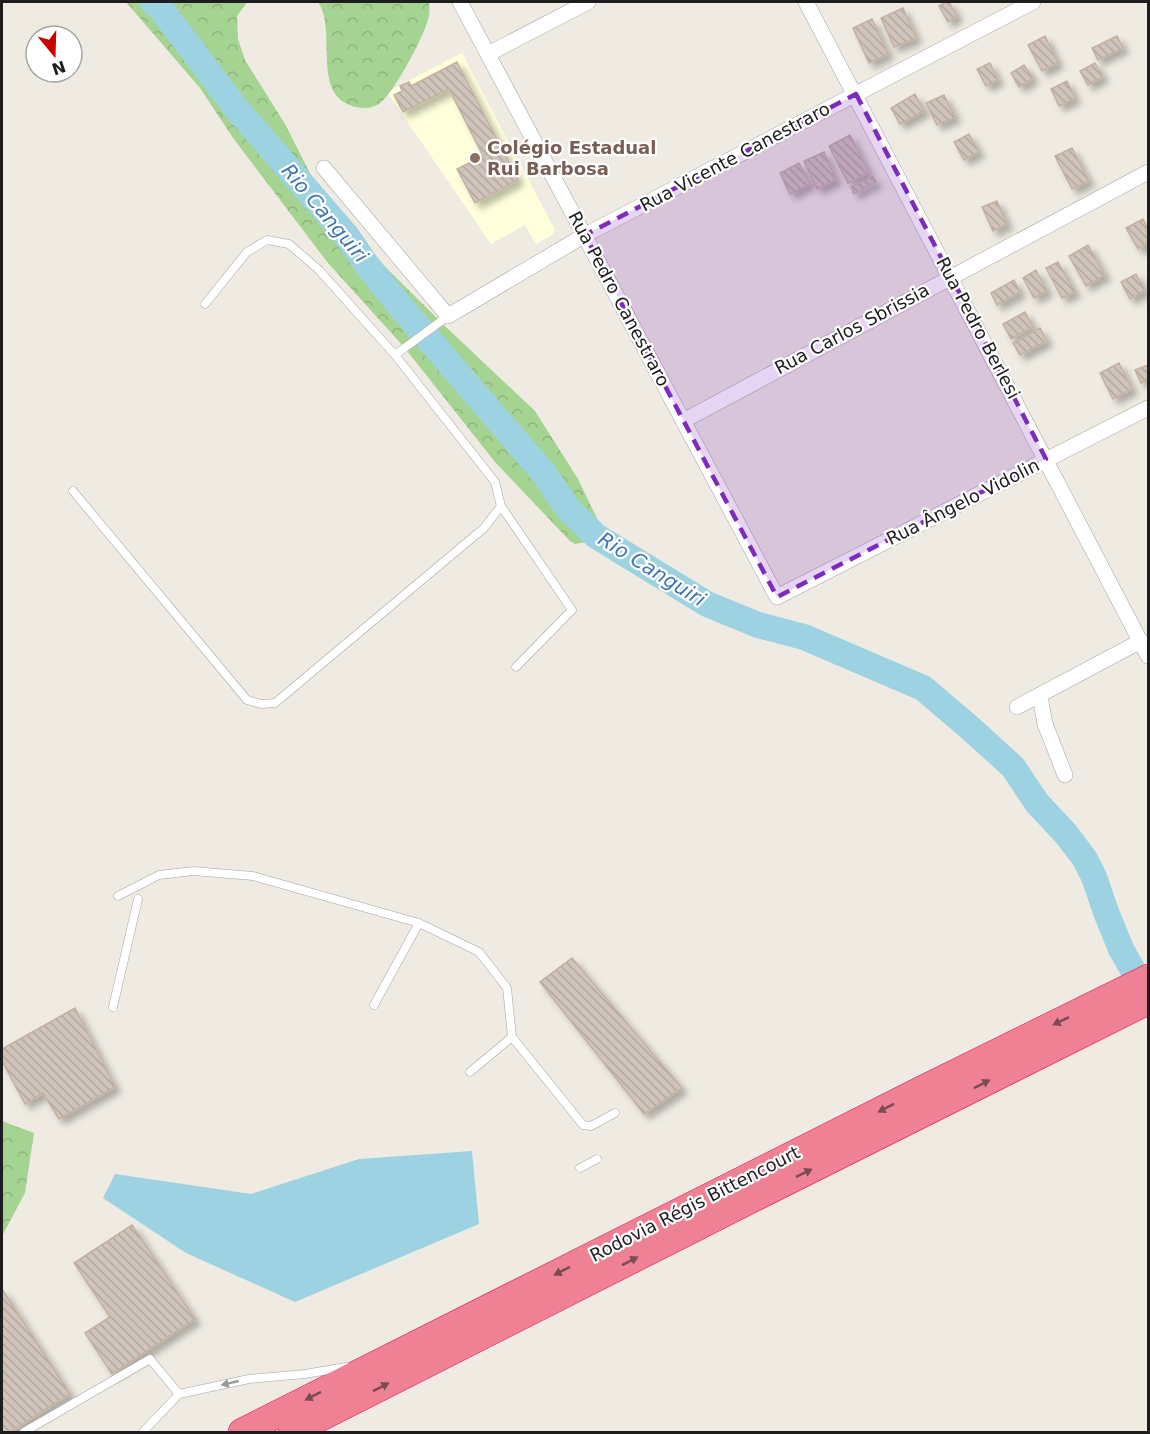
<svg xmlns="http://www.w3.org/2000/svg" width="1150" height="1434" viewBox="0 0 1150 1434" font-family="'DejaVu Sans',sans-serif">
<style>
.education{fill:#ffffdb}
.forest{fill:url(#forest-crowns)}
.water{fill:#9dd2e2}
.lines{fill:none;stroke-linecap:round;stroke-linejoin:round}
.river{stroke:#9dd2e2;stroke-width:26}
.building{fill:url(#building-back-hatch);stroke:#c3b1a2;stroke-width:1.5;filter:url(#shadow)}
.service-casing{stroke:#a4a4a4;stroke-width:9}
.minor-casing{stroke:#a4a4a4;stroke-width:16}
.motorway-casing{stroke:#ea125c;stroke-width:28}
.service{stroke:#fff;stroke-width:8}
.minor{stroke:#fff;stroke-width:15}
.motorway{stroke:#ef8195;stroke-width:27}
.oneway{fill:#7b4a53}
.oneway2{fill:#999}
.marked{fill:#7b2cbf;fill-opacity:0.2;stroke:#7b2cbf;stroke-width:4.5;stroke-dasharray:12 8;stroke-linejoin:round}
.education-dot{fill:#8d6e63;stroke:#fff;stroke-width:2}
.labels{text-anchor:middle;stroke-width:4.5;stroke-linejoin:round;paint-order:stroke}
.education-label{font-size:18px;font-weight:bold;fill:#785e54;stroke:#fff;text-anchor:start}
.street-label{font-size:18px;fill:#1d1d1d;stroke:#fff}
.water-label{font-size:20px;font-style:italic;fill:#3e76ae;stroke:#fff}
</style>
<defs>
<pattern id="forest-crowns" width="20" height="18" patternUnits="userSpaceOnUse" patternTransform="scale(1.5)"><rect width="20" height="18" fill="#a5d392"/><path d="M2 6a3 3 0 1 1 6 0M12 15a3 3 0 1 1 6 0" fill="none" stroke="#8eb57d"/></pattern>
<pattern id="building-back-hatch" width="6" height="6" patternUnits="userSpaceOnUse" patternTransform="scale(1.5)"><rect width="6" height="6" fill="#d0c4ba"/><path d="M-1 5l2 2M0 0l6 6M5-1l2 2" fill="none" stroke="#b2a89f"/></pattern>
<filter id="shadow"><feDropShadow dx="5.5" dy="5.5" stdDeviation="3" flood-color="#0004"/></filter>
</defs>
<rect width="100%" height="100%" fill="#efebe2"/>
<path class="education" d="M 462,53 L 555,230 L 552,235 L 536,244 L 525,225 L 491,244 L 387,92 Z"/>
<path class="forest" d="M 126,2 L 247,2 L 237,16 L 238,39 L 245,60 L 285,124 L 318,189 L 330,208 L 349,231 L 445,326 L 535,411 L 578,479 L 605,535 L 597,540 L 575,544 L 570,541 L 495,462 L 404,347 L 328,263 L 233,138 L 200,88 Z
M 318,2 L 429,2 C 429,6 430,11 429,15 C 427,32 393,95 379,104 C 369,110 354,109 344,102 C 315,85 336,27 318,2 Z
M 2,1121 L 34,1133 L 25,1193 L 2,1236 Z"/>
<path class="water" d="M 472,1151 L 479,1224 L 295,1302 L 186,1253 L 103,1198 L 115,1174 L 251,1194 L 359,1159 Z"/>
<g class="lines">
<path class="river" d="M 153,2 L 162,10 L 236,108 L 346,235 L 366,264 L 406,313 L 542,471 L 569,510 L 596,536 L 707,604 L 758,625 L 804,637 L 923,688 L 970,728 L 1013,767 L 1037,803 L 1066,834 L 1085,859 L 1094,877 L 1106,912 L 1121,949 L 1148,997"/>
</g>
<path class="building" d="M 946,2 L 949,2 L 957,16 L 948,22 L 939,6 Z
M 903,8 L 916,38 L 894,47 L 881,18 Z
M 872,19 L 888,54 L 869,63 L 853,28 Z
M 1045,36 L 1058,63 L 1042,71 L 1028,45 Z
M 1117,36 L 1123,48 L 1098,60 L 1092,48 Z
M 457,62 L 518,180 L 475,203 L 457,169 L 483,156 L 449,89 L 403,112 L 394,95 L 402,91 L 400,86 L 409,82 L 411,86 Z
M 990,63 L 998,80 L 986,86 L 977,69 Z
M 1095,63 L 1103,77 L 1088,85 L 1080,71 Z
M 1024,65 L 1033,78 L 1019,87 L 1011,73 Z
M 1067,81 L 1075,98 L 1059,106 L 1051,89 Z
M 915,94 L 924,111 L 900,124 L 891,108 Z
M 944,95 L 955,117 L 937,125 L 926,103 Z
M 969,134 L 979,152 L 964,160 L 954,142 Z
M 850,135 L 869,173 L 848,183 L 829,146 Z
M 1072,148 L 1089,181 L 1072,189 L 1055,156 Z
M 824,152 L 836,180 L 817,189 L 804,161 Z
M 799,163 L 810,184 L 790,194 L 780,173 Z
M 873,176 L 876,182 L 854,194 L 851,187 Z
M 997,201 L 1007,224 L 993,231 L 982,207 Z
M 1143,219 L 1148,229 L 1148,243 L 1138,249 L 1126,228 Z
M 1088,245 L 1105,275 L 1086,286 L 1069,256 Z
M 1058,262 L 1075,292 L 1062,298 L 1046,268 Z
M 1036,270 L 1047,291 L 1034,298 L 1023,278 Z
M 1136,274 L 1145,290 L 1130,299 L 1121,282 Z
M 1014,280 L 1020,292 L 997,305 L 991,293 Z
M 1025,312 L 1033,327 L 1011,339 L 1003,324 Z
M 1040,328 L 1047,341 L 1020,355 L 1013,343 Z
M 1119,363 L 1132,389 L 1113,399 L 1100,373 Z
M 1148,365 L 1148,379 L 1141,383 L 1135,370 Z
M 572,958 L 682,1088 L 644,1114 L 540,982 Z
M 75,1008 L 115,1087 L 59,1119 L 43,1093 L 25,1104 L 2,1061 L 2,1049 Z
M 132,1225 L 195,1319 L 112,1374 L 85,1333 L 110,1317 L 74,1263 Z
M 2,1289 L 70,1394 L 10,1432 L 2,1432 Z"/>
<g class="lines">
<g class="service-casing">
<path id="service" d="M 395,355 L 448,316
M 73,491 L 247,700 L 261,704 L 275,703 L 484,528 L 501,506 L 495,482 L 395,355 L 319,270 L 289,244 L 267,240 L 247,252 L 205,304
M 501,506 L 572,610 L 516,667
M 118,896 L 159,875 L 193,871 L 253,876 L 419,923 L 479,952 L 507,988 L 512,1037
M 374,1005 L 419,923
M 113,1007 L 138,899
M 470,1072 L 512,1037 L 583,1125 L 591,1126 L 615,1113
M 580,1168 L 597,1159
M 24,1432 L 150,1359 L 179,1394
M 143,1432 L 179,1394 L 249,1379 L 305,1374 L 346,1367"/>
</g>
<g class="minor-casing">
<path id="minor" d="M 460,2 L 777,597 L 1148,408
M 806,2 L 1148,656
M 488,54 L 588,2
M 324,168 L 448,316 L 585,235 L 1033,2
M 683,421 L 1148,172
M 1040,696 L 1045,724 L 1065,775
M 1017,707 L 1141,641"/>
</g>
<g class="motorway-casing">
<path id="motorway" d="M 242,1432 L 923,1089 L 1148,978
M 292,1432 L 752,1199 L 1148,1001"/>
</g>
<use href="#service" class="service"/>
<use href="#minor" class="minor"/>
<use href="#motorway" class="motorway"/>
</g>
<defs><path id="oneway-solid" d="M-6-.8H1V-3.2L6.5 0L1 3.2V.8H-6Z" transform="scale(1.5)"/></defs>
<g class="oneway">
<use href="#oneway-solid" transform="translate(1061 1021) rotate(154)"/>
<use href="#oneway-solid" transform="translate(982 1084) rotate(-27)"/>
<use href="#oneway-solid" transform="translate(886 1108) rotate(153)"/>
<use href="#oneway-solid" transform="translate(804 1173) rotate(-26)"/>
<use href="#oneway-solid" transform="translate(630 1261) rotate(-27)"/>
<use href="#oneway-solid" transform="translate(562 1271) rotate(153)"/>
<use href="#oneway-solid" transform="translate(381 1387) rotate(-27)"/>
<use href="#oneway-solid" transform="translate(313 1396) rotate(153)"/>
</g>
<use class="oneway2" href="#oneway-solid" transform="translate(230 1383) rotate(167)"/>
<path class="marked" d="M 856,94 L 1046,459 L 777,597 L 585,235 Z"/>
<circle class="education-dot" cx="475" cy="158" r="6"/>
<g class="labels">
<g class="education-label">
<text x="487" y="154">Colégio Estadual<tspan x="487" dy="21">Rui Barbosa</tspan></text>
</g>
<g class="street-label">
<text transform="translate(735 157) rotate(-28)" y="6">Rua Vicente Canestraro</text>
<text transform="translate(619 299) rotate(62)" y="6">Rua Pedro Canestraro</text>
<text transform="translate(978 328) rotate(62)" y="6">Rua Pedro Berlesi</text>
<text transform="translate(852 329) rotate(-28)" y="6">Rua Carlos Sbrissia</text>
<text transform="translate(963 502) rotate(-27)" y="6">Rua Ângelo Vidolin</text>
<text transform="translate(695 1204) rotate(-27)" y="6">Rodovia Régis Bittencourt</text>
</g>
<g class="water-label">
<text transform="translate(325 213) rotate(50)" y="7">Rio Canguiri</text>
<text transform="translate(652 569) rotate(32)" y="7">Rio Canguiri</text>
</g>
</g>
<rect width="1150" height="1434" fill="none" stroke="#1d1d1d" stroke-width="6"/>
<g transform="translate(54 54) rotate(161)"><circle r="28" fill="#ffffff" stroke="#a5a5a5" stroke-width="1.5"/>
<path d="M0-4.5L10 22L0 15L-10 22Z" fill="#ca0000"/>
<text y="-9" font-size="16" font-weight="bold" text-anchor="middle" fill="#1d1d1d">N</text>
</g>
</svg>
